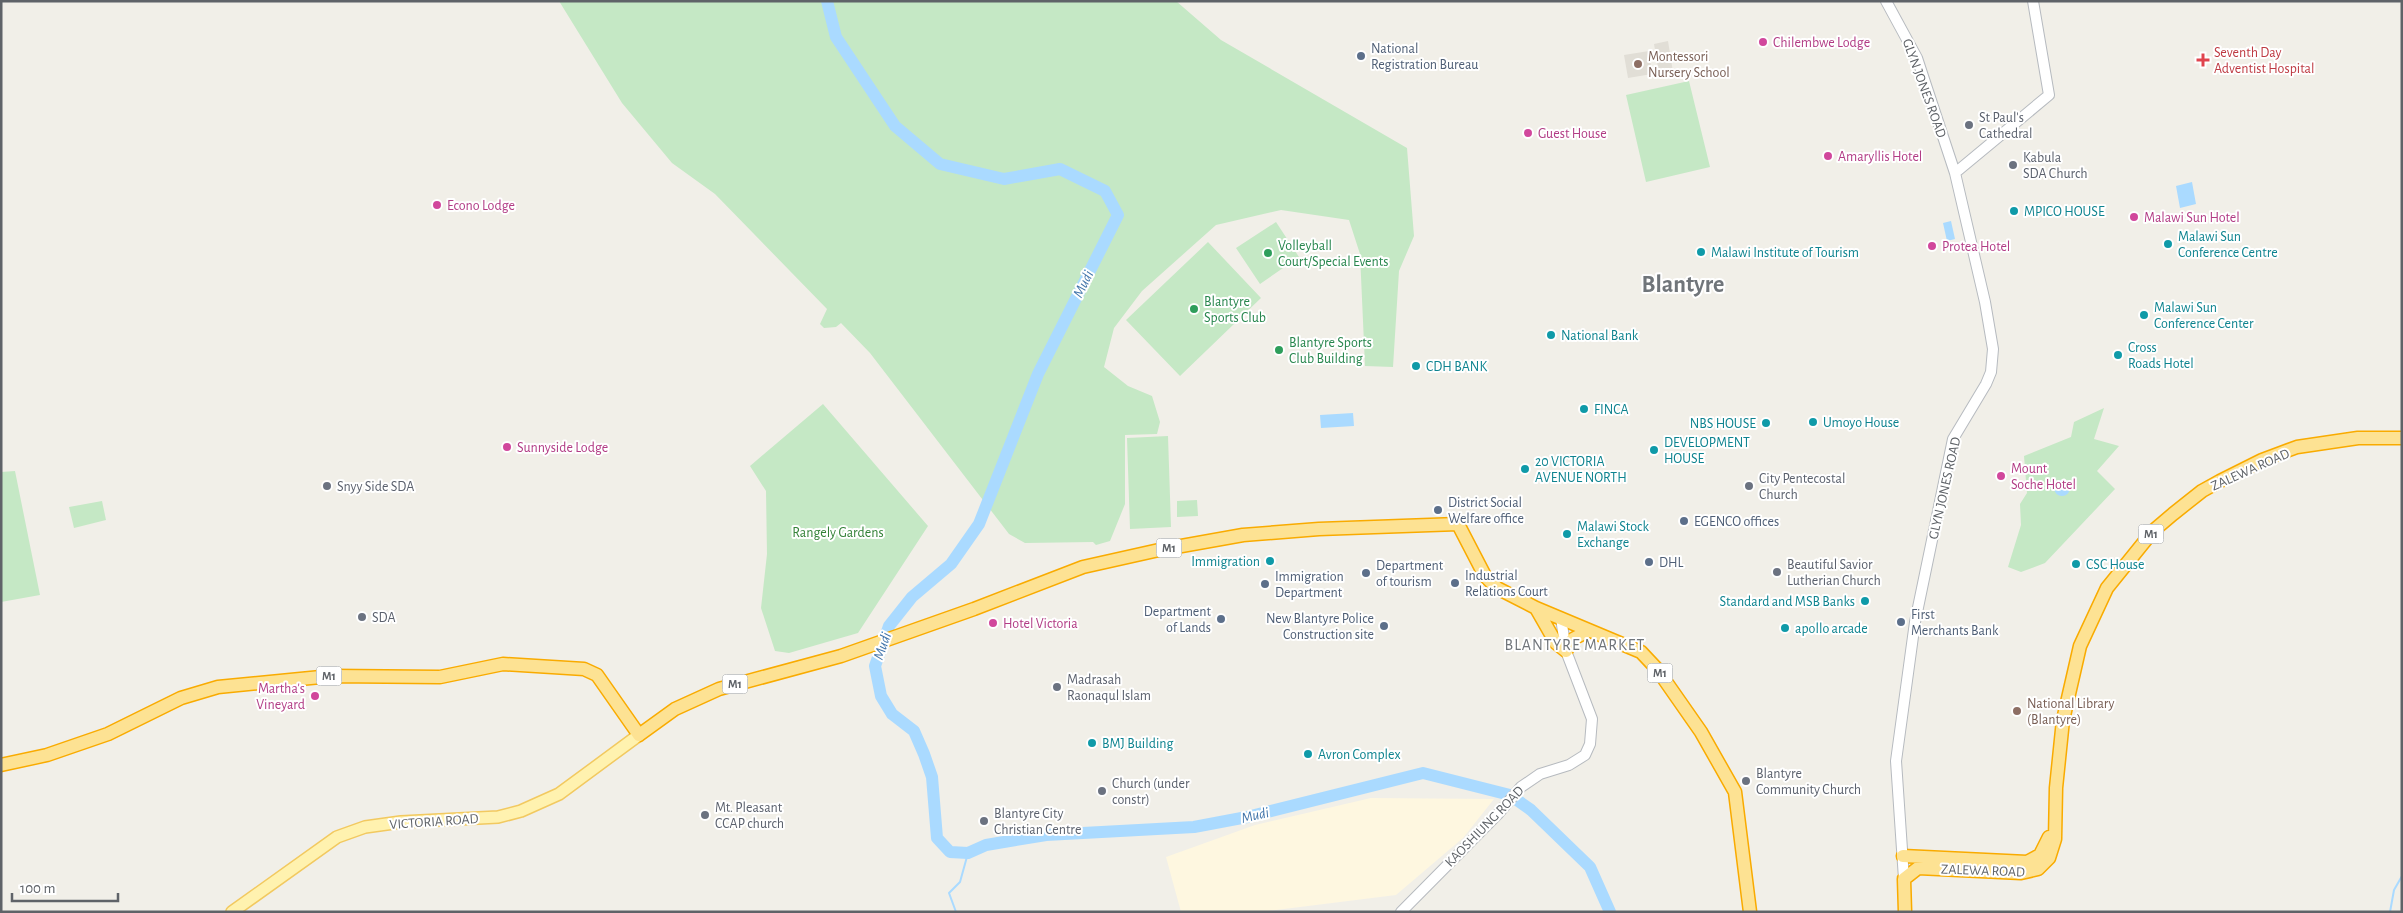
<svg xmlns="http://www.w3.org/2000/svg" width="2403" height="913" viewBox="0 0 2403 913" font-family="'Alegreya Sans',sans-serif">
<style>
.commercial{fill:#fef7e0}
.education{fill:#e1ded6}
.green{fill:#c5e8c5}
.water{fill:#aadaff}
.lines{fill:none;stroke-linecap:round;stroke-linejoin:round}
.stream{stroke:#aadaff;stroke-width:2}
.river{stroke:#aadaff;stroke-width:12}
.secondary-casing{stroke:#b6babf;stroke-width:12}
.primary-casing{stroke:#f2c960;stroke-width:14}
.highway-casing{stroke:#f9ab00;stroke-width:15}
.secondary{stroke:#fff;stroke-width:10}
.primary{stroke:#fff2af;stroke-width:11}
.highway{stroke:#fde293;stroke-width:12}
.hotel-dot{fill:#d1479c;stroke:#fff;stroke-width:2}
.service-dot{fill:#5c6f8a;stroke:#fff;stroke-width:2}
.health-dot{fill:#e0444e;stroke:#fff;stroke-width:2}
.education-dot{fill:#8d6e63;stroke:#fff;stroke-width:2}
.worship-dot{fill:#6b7280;stroke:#fff;stroke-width:2}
.culture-dot{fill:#0f9aa8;stroke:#fff;stroke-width:2}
.leisure-dot{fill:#2e9e5b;stroke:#fff;stroke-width:2}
.labels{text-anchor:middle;stroke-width:4;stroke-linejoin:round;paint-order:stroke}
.shield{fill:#fff;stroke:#8f9295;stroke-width:1}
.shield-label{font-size:12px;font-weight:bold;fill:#5f6368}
.hotel-label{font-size:14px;fill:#b23c85;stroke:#fff;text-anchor:start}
.service-label{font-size:14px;fill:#4e5e75;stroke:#fff;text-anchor:start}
.health-label{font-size:14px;fill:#be3a42;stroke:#fff;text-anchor:start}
.education-label{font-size:14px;fill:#785e54;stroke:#fff;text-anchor:start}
.street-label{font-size:14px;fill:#5f6368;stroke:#fff}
.worship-label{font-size:14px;fill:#5b616d;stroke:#fff;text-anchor:start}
.culture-label{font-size:14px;fill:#0d838f;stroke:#fff;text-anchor:start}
.leisure-label{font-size:14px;fill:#27864d;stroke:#fff;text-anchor:start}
.park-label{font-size:14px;fill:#348238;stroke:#fff}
.water-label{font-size:15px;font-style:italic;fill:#4174aa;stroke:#fff}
.quarter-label{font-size:16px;letter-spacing:1px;fill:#70757a;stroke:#fff}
.town-label{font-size:24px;font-weight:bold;fill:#70757a;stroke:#fff}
</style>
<rect width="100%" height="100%" fill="#f1efe8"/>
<path class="commercial" d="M 1371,798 L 1494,799 L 1463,838 L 1396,895 L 1260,912 L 1181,912 L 1166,857 L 1255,825 Z"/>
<path class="education" d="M 1668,41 L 1673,72 L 1659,74 L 1654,44 Z
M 1649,51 L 1652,74 L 1628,78 L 1624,55 Z"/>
<path class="green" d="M 559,1 L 1176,1 L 1221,40 L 1407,148 L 1414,236 L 1399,271 L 1393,367 L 1365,366 L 1360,254 L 1349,220 L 1281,210 L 1216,225 L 1142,291 L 1114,328 L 1104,367 L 1128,386 L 1152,396 L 1160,422 L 1157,434 L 1125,435 L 1125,504 L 1110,541 L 1096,545 L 1093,542 L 1025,543 L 1009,534 L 870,353 L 841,323 L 836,327 L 824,328 L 820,324 L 827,309 L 715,194 L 672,163 L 622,103 Z
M 1689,81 L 1710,167 L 1646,182 L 1626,95 Z
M 1276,222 L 1299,257 L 1260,284 L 1236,248 Z
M 1208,242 L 1261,298 L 1180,376 L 1126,320 Z
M 823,404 L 928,526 L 858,633 L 789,653 L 775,651 L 761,608 L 767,554 L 766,491 L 750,466 Z
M 2104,408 L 2094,439 L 2119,446 L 2097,471 L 2115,489 L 2045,563 L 2021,572 L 2008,567 L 2021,525 L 2020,504 L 2027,493 L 2024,456 L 2071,437 L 2074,422 Z
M 1168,436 L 1171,527 L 1130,529 L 1127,438 Z
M 15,471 L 40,595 L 1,602 L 1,472 Z
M 1197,500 L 1198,516 L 1177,517 L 1177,501 Z
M 102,501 L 106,520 L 74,528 L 69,507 Z"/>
<path class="water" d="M 2192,182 L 2196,204 L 2180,208 L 2176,186 Z
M 1951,221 L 1955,239 L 1947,241 L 1943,223 Z
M 1353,413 L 1354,426 L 1321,428 L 1320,415 Z
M2054 488a8 8 0 1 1 16 0a8 8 0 1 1-16 0Z"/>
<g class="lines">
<path class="stream" d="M 956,912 L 949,893 L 960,882 L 968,853
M 2390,912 L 2394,890 L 2402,876"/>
<path class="river" d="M 827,1 L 836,37 L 895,126 L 940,164 L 1004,179 L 1060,169 L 1105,191 L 1118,215 L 1038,374 L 979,524 L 951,564 L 912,597 L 889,626 L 875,666 L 881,696 L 892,714 L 914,731 L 924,754 L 932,777 L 937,838 L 950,852 L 968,853 L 986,845 L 1046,835 L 1194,827 L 1247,817 L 1423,773 L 1510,795 L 1531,810 L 1590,867 L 1610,912"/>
<g class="secondary-casing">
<path id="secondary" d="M 1886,1 L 1917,58 L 1955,173 L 1985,302 L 1993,349 L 1991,372 L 1986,384 L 1953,439 L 1915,622 L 1896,761 L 1904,879
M 1955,173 L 2049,95 L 2033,1
M 1401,912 L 1498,814 L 1521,787 L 1540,774 L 1569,765 L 1585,755 L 1590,744 L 1592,719 L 1566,651 L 1561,618"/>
</g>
<g class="primary-casing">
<path id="primary" d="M 232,912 L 337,837 L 365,827 L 401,822 L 498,817 L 521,811 L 559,794 L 639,735"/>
</g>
<g class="highway-casing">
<path id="highway" d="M 1536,608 L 1556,643 L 1566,651 L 1573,639 L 1588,631
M 1,765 L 47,755 L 108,734 L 181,698 L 218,687 L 331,676 L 440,677 L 503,664 L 584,669 L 597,675 L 639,735 L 675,709 L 719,689 L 841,656 L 974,609 L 1083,567 L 1159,550 L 1243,535 L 1319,529 L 1458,524 L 1485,576 L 1497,588 L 1536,608 L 1641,652 L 1657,669 L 1701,732 L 1735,792 L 1750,912
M 1903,856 L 2027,862 L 2040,855 L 2049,837
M 1905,912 L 1904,879 L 1918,868 L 2021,873 L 2038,869 L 2049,858 L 2055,839 L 2056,788 L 2063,720 L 2080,646 L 2107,588 L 2153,531 L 2173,514 L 2202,491 L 2220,481 L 2262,460 L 2297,447 L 2358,438 L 2402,438"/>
</g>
<use href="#secondary" class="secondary"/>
<use href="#primary" class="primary"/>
<use href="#highway" class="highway"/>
</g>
<g class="hotel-dot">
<circle cx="1763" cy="42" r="5"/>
<circle cx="1528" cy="133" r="5"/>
<circle cx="1828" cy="156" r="5"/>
<circle cx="437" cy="205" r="5"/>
<circle cx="2134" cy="217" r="5"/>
<circle cx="1932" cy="246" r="5"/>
<circle cx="507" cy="447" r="5"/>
<circle cx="2001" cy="476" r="5"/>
<circle cx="993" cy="623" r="5"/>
<circle cx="315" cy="696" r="5"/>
</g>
<g class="service-dot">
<circle cx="1361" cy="56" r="5"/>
<circle cx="1438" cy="510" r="5"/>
<circle cx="1684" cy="521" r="5"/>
<circle cx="1649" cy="562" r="5"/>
<circle cx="1366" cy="573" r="5"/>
<circle cx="1455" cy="583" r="5"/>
<circle cx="1265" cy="584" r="5"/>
<circle cx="1221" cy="619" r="5"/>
<circle cx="1901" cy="622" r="5"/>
<circle cx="1384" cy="626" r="5"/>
</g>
<path class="health-dot" d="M2200.5 52.5h5v5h5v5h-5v5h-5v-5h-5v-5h5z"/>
<g class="education-dot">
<circle cx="1638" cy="64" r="5"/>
<circle cx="2017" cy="711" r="5"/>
</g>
<g class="worship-dot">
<circle cx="1969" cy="125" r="5"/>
<circle cx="2013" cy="165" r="5"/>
<circle cx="327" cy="486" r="5"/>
<circle cx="1749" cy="486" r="5"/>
<circle cx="1777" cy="572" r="5"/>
<circle cx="362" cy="617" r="5"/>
<circle cx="1057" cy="687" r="5"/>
<circle cx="1746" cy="781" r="5"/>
<circle cx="1102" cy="791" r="5"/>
<circle cx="705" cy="815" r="5"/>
<circle cx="984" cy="821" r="5"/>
</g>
<g class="culture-dot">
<circle cx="2014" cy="211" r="5"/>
<circle cx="2168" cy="244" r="5"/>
<circle cx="1701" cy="252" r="5"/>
<circle cx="2144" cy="315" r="5"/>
<circle cx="1551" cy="335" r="5"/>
<circle cx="2118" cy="355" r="5"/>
<circle cx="1416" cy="366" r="5"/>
<circle cx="1584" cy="409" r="5"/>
<circle cx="1813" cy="422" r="5"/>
<circle cx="1766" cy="423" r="5"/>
<circle cx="1654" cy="450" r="5"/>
<circle cx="1525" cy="469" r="5"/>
<circle cx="1567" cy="534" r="5"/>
<circle cx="1270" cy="561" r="5"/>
<circle cx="2076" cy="564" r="5"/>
<circle cx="1865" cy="601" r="5"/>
<circle cx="1785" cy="628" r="5"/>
<circle cx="1092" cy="743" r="5"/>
<circle cx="1308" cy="754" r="5"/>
</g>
<g class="leisure-dot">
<circle cx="1268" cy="253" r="5"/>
<circle cx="1194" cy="309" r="5"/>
<circle cx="1279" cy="350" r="5"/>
</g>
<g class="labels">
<g class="shield">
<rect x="2138.5" y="524.5" width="25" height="19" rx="4"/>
<rect x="1156.5" y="538.5" width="25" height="19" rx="4"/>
<rect x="1647.5" y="663.5" width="25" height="19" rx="4"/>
<rect x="316.5" y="666.5" width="25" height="19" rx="4"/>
<rect x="722.5" y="674.5" width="25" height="19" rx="4"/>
</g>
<g class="shield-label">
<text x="2151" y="538">M1</text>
<text x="1169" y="552">M1</text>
<text x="1660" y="677">M1</text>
<text x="329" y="680">M1</text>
<text x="735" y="688">M1</text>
</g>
<g class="hotel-label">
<text x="1773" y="47">Chilembwe Lodge</text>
<text x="1538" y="138">Guest House</text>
<text x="1838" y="161">Amaryllis Hotel</text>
<text x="447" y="210">Econo Lodge</text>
<text x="2144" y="222">Malawi Sun Hotel</text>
<text x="1942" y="251">Protea Hotel</text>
<text x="517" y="452">Sunnyside Lodge</text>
<text x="2011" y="473">Mount<tspan x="2011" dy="16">Soche Hotel</tspan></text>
<text x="1003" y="628">Hotel Victoria</text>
<text x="305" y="693" text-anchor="end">Martha's<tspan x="305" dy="16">Vineyard</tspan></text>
</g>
<g class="service-label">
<text x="1371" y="53">National<tspan x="1371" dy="16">Registration Bureau</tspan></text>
<text x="1448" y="507">District Social<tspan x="1448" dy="16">Welfare office</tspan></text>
<text x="1694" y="526">EGENCO offices</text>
<text x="1659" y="567">DHL</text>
<text x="1376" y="570">Department<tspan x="1376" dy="16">of tourism</tspan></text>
<text x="1465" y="580">Industrial<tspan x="1465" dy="16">Relations Court</tspan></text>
<text x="1275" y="581">Immigration<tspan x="1275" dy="16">Department</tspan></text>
<text x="1211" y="616" text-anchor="end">Department<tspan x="1211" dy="16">of Lands</tspan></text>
<text x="1911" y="619">First<tspan x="1911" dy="16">Merchants Bank</tspan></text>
<text x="1374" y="623" text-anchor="end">New Blantyre Police<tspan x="1374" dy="16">Construction site</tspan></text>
</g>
<g class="health-label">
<text x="2214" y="57">Seventh Day<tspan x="2214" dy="16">Adventist Hospital</tspan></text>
</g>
<g class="education-label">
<text x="1648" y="61">Montessori<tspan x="1648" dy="16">Nursery School</tspan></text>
<text x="2027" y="708">National Library<tspan x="2027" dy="16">(Blantyre)</tspan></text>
</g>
<g class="street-label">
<text transform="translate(1925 88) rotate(70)" y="5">GLYN JONES ROAD</text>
<text transform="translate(2250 469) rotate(-24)" y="5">ZALEWA ROAD</text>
<text transform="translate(1944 488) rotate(-77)" y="5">GLYN JONES ROAD</text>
<text transform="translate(434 821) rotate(-4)" y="5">VICTORIA ROAD</text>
<text transform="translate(1484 826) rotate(-46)" y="5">KAOSHIUNG ROAD</text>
<text transform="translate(1983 870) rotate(2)" y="5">ZALEWA ROAD</text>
</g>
<g class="worship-label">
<text x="1979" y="122">St Paul's<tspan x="1979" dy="16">Cathedral</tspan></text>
<text x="2023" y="162">Kabula<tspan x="2023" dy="16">SDA Church</tspan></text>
<text x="1759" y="483">City Pentecostal<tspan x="1759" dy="16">Church</tspan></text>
<text x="337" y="491">Snyy Side SDA</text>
<text x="1787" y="569">Beautiful Savior<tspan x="1787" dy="16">Lutherian Church</tspan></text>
<text x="372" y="622">SDA</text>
<text x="1067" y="684">Madrasah<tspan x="1067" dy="16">Raonaqul Islam</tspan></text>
<text x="1756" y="778">Blantyre<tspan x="1756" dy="16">Community Church</tspan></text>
<text x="1112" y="788">Church (under<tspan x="1112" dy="16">constr)</tspan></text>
<text x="715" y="812">Mt. Pleasant<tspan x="715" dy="16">CCAP church</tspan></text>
<text x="994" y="818">Blantyre City<tspan x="994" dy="16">Christian Centre</tspan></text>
</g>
<g class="culture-label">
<text x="2024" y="216">MPICO HOUSE</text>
<text x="2178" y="241">Malawi Sun<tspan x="2178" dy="16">Conference Centre</tspan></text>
<text x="1711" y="257">Malawi Institute of Tourism</text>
<text x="2154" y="312">Malawi Sun<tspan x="2154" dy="16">Conference Center</tspan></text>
<text x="1561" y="340">National Bank</text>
<text x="2128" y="352">Cross<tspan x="2128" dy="16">Roads Hotel</tspan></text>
<text x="1426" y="371">CDH BANK</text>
<text x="1594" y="414">FINCA</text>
<text x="1823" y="427">Umoyo House</text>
<text x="1756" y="428" text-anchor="end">NBS HOUSE</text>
<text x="1664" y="447">DEVELOPMENT<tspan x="1664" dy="16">HOUSE</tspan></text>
<text x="1535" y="466">20 VICTORIA<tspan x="1535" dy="16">AVENUE NORTH</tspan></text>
<text x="1577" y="531">Malawi Stock<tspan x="1577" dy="16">Exchange</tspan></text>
<text x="1260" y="566" text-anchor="end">Immigration</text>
<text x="2086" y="569">CSC House</text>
<text x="1855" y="606" text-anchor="end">Standard and MSB Banks</text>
<text x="1795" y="633">apollo arcade</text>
<text x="1102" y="748">BMJ Building</text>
<text x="1318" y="759">Avron Complex</text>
</g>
<g class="leisure-label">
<text x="1278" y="250">Volleyball<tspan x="1278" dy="16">Court/Special Events</tspan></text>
<text x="1204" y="306">Blantyre<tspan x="1204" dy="16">Sports Club</tspan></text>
<text x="1289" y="347">Blantyre Sports<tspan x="1289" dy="16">Club Building</tspan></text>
</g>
<g class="park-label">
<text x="838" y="537">Rangely Gardens</text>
</g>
<g class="water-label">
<text transform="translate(1083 284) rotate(-64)" y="5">Mudi</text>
<text transform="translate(882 646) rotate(-71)" y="5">Mudi</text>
<text transform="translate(1255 815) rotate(-13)" y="5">Mudi</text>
</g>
<g class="quarter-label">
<text x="1575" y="650">BLANTYRE MARKET</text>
</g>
<g class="town-label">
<text x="1683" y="292">Blantyre</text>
</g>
</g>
<rect width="2403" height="913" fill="none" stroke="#5f6368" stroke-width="5"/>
<path d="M12 893v8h106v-8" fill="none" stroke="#5f6368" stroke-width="2.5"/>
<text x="20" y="893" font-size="15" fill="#5f6368" stroke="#ffffff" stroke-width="4" paint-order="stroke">100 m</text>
</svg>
